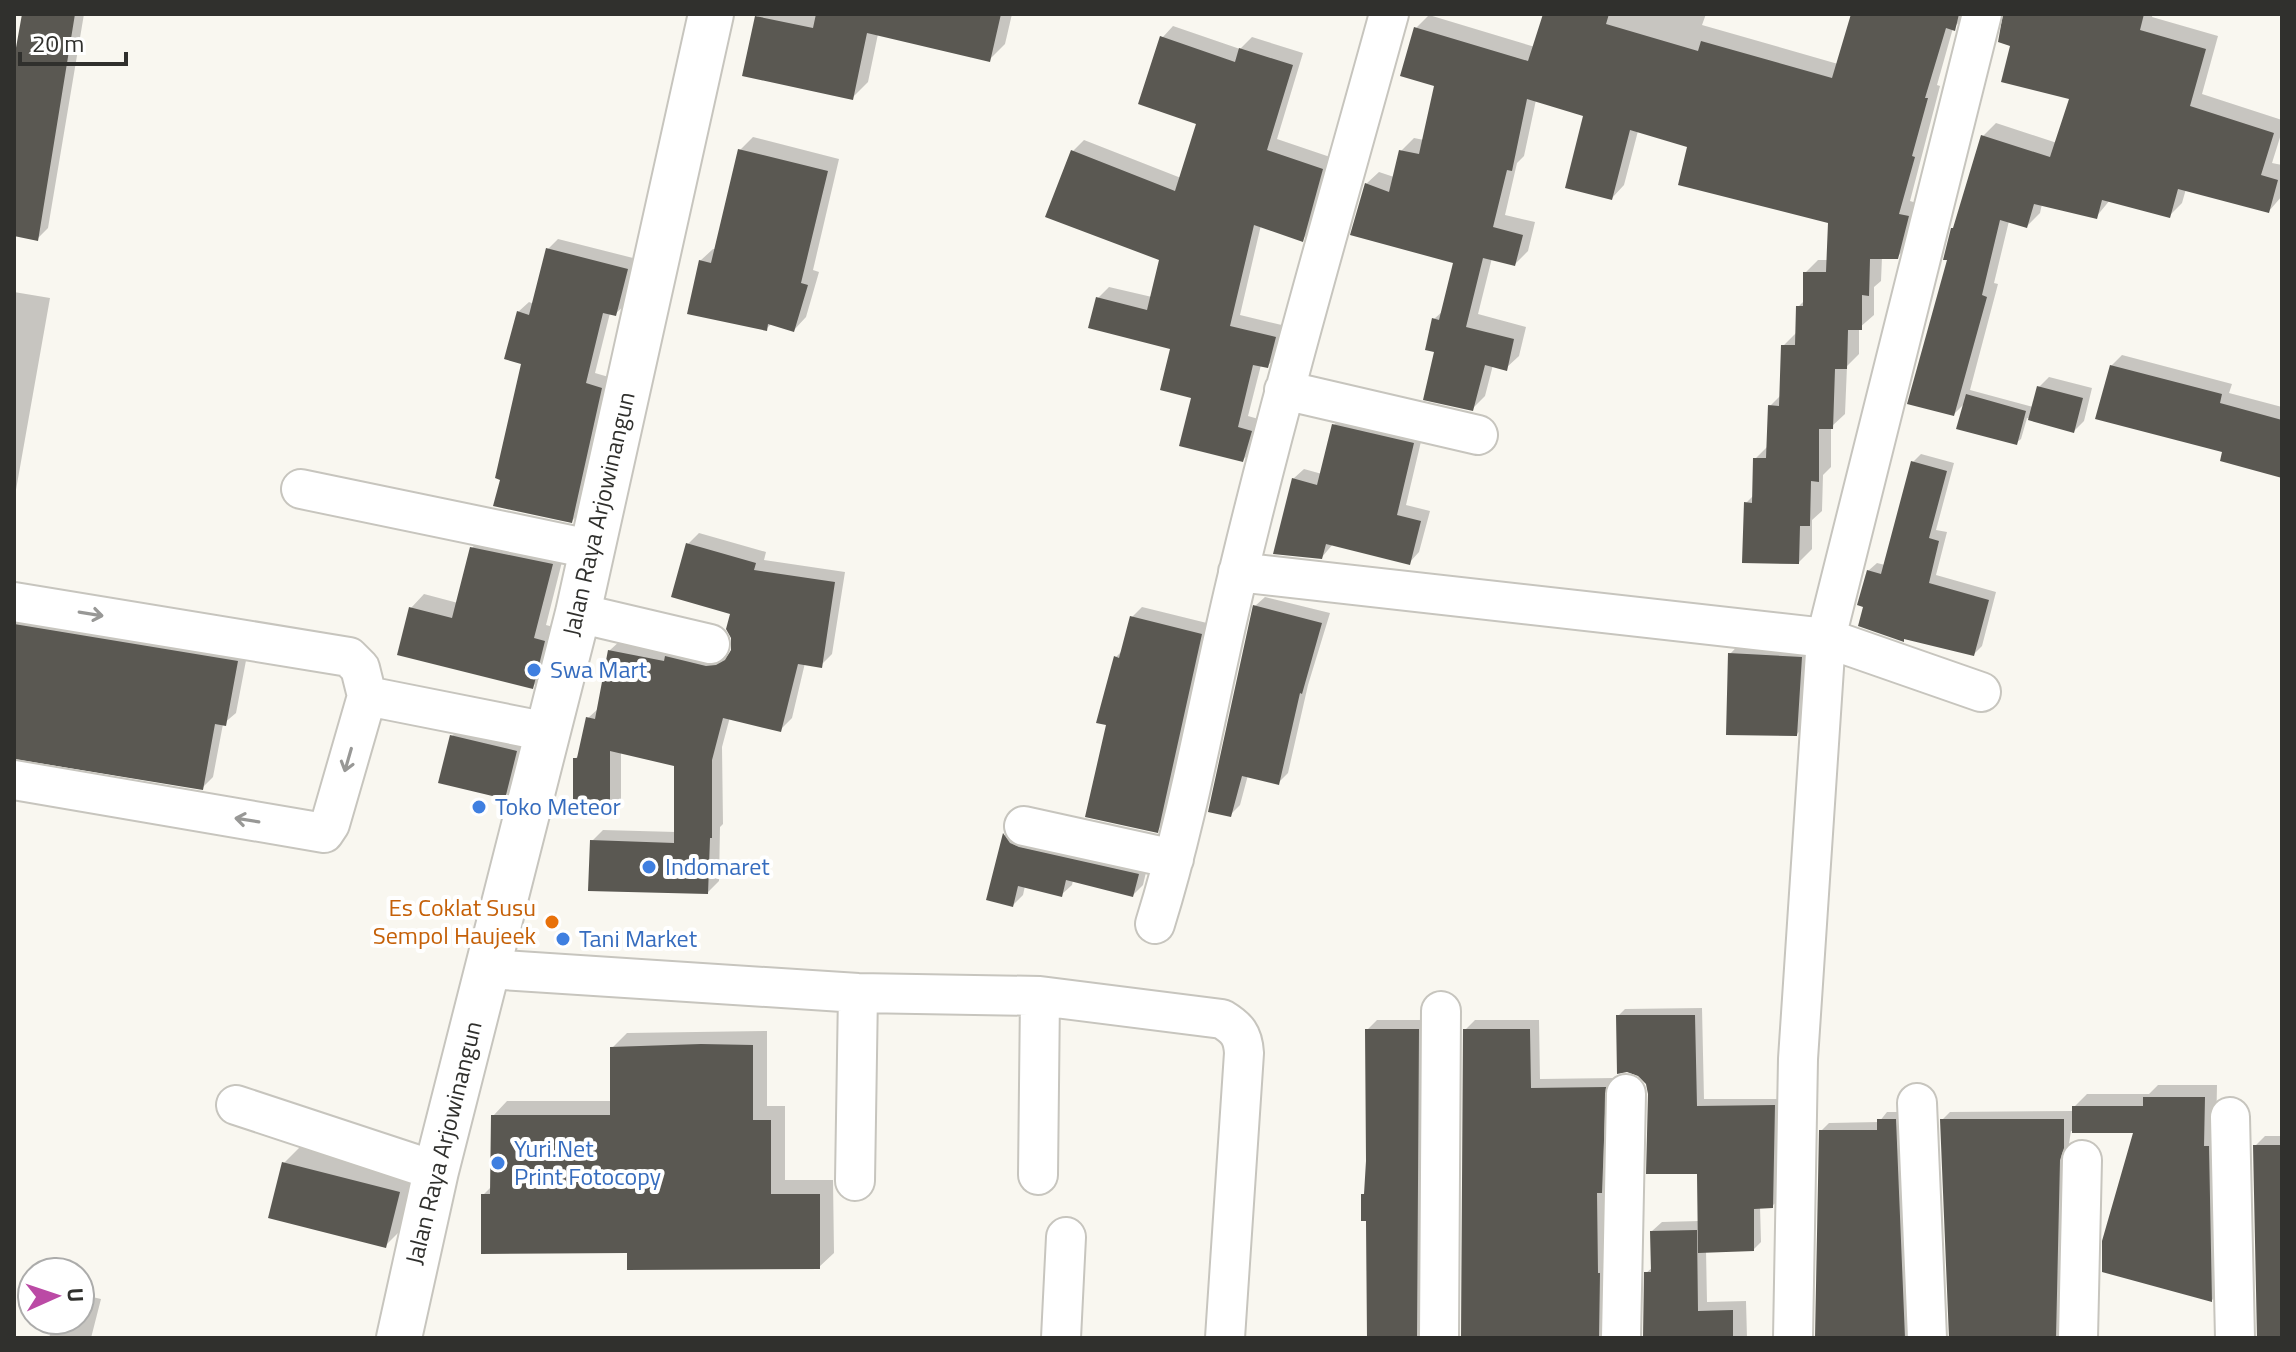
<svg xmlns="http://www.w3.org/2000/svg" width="2296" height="1352" viewBox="0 0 2296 1352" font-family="'Titillium Web',sans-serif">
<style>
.shadow{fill:#0003}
.building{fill:#5a5852}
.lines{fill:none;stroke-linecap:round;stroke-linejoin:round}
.street-casing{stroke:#c7c5be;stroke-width:42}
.secondary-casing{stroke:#c7c5be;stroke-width:48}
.street{stroke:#fff;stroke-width:38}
.secondary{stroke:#fff;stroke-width:44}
.oneway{stroke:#989896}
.shop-dot{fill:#3f7fe0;stroke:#fff;stroke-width:3}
.food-dot{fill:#e8710a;stroke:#fff;stroke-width:3}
.labels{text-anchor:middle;stroke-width:8;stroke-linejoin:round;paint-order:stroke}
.street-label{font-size:24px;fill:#30302d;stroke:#fff}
.shop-label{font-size:24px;fill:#366cbe;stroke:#fff;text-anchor:start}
.food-label{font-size:24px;fill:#c56008;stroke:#fff;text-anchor:end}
</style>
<rect width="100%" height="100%" fill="#f9f7f0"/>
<path class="shadow" d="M 14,14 L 84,14 L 48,228 L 37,239 L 14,234 L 14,63 L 24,16 Z
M 760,14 L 1012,14 L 1005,44 L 989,60 L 878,34 L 868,82 L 852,98 L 757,17 Z
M 1545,14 L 1706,14 L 1702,25 L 1838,64 L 1853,15 L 1848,14 L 1968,14 L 1953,28 L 1937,85 L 1940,86 L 1910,201 L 1920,204 L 1910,244 L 1897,257 L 1882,257 L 1881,281 L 1874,287 L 1874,315 L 1859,328 L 1859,354 L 1847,366 L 1845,414 L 1831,427 L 1831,467 L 1823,475 L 1822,511 L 1812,520 L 1812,549 L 1799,562 L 1746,503 L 1754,495 L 1755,459 L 1769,445 L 1770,406 L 1782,394 L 1783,346 L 1796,333 L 1798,307 L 1805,300 L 1805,273 L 1818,260 L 1829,260 L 1830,222 L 1689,145 L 1638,131 L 1624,185 L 1612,198 L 1585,115 L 1536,100 L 1524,156 L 1517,163 L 1505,215 L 1535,222 L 1528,251 L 1515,264 L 1492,258 L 1478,314 L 1526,327 L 1519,356 L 1506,368 L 1493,365 L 1485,396 L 1472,409 L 1437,351 L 1434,319 L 1443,311 L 1455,261 L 1366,184 L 1379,172 L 1394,177 L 1401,151 L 1414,138 L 1424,140 L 1436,85 L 1416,28 L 1429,15 L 1535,47 Z
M 2005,14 L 2153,14 L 2152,17 L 2218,36 L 2202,94 L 2282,120 L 2282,131 L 2272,163 L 2282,165 L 2282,196 L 2269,211 L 2186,189 L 2182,203 L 2169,216 L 2110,200 L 2096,217 L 2042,204 L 2040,213 L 2027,226 L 2009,221 L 1994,283 L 1998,284 L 1970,390 L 2033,407 L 2039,387 L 2049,377 L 2092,388 L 2084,421 L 2074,431 L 2027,418 L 2021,439 L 2016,443 L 1966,402 L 1954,414 L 1983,136 L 1996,123 L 2057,143 L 2072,98 L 2013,44 Z
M 1173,26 L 1240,49 L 1252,37 L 1303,53 L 1277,139 L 1333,158 L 1313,228 L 1302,240 L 1261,225 L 1240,315 L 1286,326 L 1279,355 L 1267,366 L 1261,365 L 1248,416 L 1262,420 L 1254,448 L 1243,460 L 1193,396 L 1173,348 L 1098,298 L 1109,287 L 1152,297 L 1161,259 L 1073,151 L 1084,140 L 1181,178 L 1198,122 L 1162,38 Z
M 753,137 L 839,159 L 813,270 L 819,272 L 806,317 L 794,330 L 772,323 L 766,329 L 700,261 L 713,249 L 716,249 L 740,150 Z
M 558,239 L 637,259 L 626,304 L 615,314 L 610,313 L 595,373 L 612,378 L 582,510 L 572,521 L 524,362 L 518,312 L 529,302 L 534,304 L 548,249 Z
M 14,292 L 50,298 L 14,501 Z
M 2122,355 L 2232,384 L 2229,393 L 2282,407 L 2282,472 L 2111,366 Z
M 1344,414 L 1423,433 L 1406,505 L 1430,511 L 1419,552 L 1409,563 L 1333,544 L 1322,557 L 1293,479 L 1304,469 L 1322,474 L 1334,425 Z
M 1921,454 L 1954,463 L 1936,530 L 1947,532 L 1936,575 L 1996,592 L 1982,646 L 1974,654 L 1865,605 L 1868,571 L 1877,563 L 1885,565 L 1913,462 Z
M 699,533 L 766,552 L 764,560 L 845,572 L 832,654 L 821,665 L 805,663 L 792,718 L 781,729 L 730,717 L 722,747 L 723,824 L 720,827 L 719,881 L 708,892 L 592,841 L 603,830 L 676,832 L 676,764 L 621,751 L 621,804 L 610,815 L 575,759 L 580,754 L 588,718 L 599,708 L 609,651 L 621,640 L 718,655 L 731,654 L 733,613 L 688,544 Z
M 485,534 L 565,550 L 546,625 L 557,628 L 546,673 L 532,687 L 411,608 L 424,594 L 458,603 L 472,548 Z
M 1265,597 L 1330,613 L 1308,685 L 1288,773 L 1278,783 L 1248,775 L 1240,805 L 1230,815 L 1255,606 Z
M 1142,607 L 1211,624 L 1167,820 L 1157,831 L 1109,724 L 1116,657 L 1123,650 L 1132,617 Z
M 14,608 L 248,650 L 236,713 L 223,724 L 213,777 L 202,788 L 14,757 Z
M 1745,638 L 1817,643 L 1812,718 L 1797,734 L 1730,654 Z
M 462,726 L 526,741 L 515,786 L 504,797 L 452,736 Z
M 1015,825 L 1148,864 L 1143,885 L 1133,895 L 1073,880 L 1072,885 L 1061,895 L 1025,886 L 1023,895 L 1013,905 L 989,899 L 1005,834 Z
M 1702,1008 L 1704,1099 L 1782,1099 L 1780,1199 L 1772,1206 L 1760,1206 L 1761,1242 L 1753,1250 L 1706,1250 L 1707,1302 L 1746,1301 L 1747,1338 L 1645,1338 L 1646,1273 L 1653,1267 L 1652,1231 L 1662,1222 L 1699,1221 L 1699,1172 L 1650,1093 L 1618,1016 L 1625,1009 Z
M 1377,1020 L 1428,1020 L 1429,1338 L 1367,1338 L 1368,1219 L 1363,1195 L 1367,1191 L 1367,1030 Z
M 1475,1020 L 1539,1020 L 1540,1079 L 1615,1078 L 1611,1181 L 1611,1338 L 1463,1338 L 1465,1030 Z
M 767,1031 L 767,1106 L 785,1106 L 785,1180 L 833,1180 L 834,1253 L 819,1267 L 628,1251 L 483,1195 L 492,1186 L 493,1116 L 507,1101 L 612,1101 L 612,1048 L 627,1033 Z
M 2158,1085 L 2217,1085 L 2216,1134 L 2224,1288 L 2212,1300 L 2135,1131 L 2071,1131 L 2068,1150 L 2066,1338 L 1951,1338 L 1942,1120 L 1950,1112 L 2074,1111 L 2074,1107 L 2087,1094 L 2149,1094 Z
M 1887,1112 L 1903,1112 L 1915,1338 L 1817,1338 L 1821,1131 L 1829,1123 L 1879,1122 Z
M 2265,1136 L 2282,1136 L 2282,1338 L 2259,1338 L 2255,1146 Z
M 300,1147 L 414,1177 L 401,1230 L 385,1246 L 284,1163 Z
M 80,1294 L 101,1299 L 91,1338 L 49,1338 L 54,1320 L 80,1320 Z"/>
<path class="building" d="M 22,14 L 75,14 L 38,241 L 14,236 L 14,59 Z
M 816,14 L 1001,14 L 990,62 L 867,33 L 853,100 L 742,76 L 755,16 L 813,28 Z
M 1543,14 L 1609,14 L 1606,24 L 1698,51 L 1701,41 L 1832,78 L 1851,14 L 1959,14 L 1955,31 L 1946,28 L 1925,98 L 1928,98 L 1912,156 L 1915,157 L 1899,214 L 1909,216 L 1898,259 L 1870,259 L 1869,296 L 1862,295 L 1862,330 L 1848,330 L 1847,369 L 1835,369 L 1833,429 L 1819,429 L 1819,482 L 1811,481 L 1810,526 L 1800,526 L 1799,564 L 1742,563 L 1744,502 L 1752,503 L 1753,458 L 1766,458 L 1768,405 L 1779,406 L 1781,345 L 1795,345 L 1796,306 L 1803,306 L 1803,272 L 1826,272 L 1828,223 L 1678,185 L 1687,147 L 1630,130 L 1612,200 L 1565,188 L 1583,116 L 1527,99 L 1512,171 L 1507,170 L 1493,227 L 1523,235 L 1515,266 L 1483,258 L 1466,327 L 1514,339 L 1507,371 L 1485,365 L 1473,411 L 1423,400 L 1434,352 L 1425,350 L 1432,318 L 1439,320 L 1453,263 L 1350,235 L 1365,183 L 1389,192 L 1399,150 L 1419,154 L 1434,86 L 1400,76 L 1414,27 L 1528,61 Z
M 2003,14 L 2144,14 L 2140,30 L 2206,49 L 2190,106 L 2274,133 L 2261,175 L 2278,180 L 2269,213 L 2178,189 L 2170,218 L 2102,200 L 2097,219 L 2034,204 L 2027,228 L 2000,220 L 1982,295 L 1987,297 L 1954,416 L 1907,404 L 1947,260 L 1943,260 L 1951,228 L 1953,228 L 1981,135 L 2050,157 L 2069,99 L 2001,82 L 2010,46 L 1998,42 Z
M 1160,36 L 1235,62 L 1239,48 L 1293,65 L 1267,150 L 1323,169 L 1303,242 L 1254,225 L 1230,326 L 1276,337 L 1268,368 L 1253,365 L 1238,427 L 1252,431 L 1243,462 L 1179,446 L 1191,398 L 1160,390 L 1170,349 L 1088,328 L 1096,297 L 1147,310 L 1159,260 L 1045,217 L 1071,150 L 1175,191 L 1196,124 L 1138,104 Z
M 738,149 L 828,171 L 801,283 L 808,285 L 794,332 L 768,324 L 767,331 L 687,314 L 699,260 L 711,263 Z
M 546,248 L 628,269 L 616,316 L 603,313 L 586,383 L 602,388 L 572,523 L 493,506 L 500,480 L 495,478 L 521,364 L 504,359 L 517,311 L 529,315 Z
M 2110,365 L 2222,394 L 2220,403 L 2282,420 L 2282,478 L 2220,461 L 2222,452 L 2095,419 Z
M 2037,386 L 2083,398 L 2074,433 L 2028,420 Z
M 1966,394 L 2026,411 L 2017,445 L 1956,429 Z
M 1332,424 L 1414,443 L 1397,515 L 1421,521 L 1410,565 L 1326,544 L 1322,559 L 1273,554 L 1292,478 L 1317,485 Z
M 1911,461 L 1947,471 L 1929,538 L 1939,541 L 1929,583 L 1989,600 L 1974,656 L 1904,639 L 1904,642 L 1858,626 L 1863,607 L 1857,605 L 1867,570 L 1881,574 Z
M 686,543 L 756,563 L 754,570 L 835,582 L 822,668 L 798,664 L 781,732 L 723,718 L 712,760 L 712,838 L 710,838 L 708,894 L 588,891 L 590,840 L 674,843 L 674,766 L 610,751 L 610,817 L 573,817 L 573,758 L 577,758 L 586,717 L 595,719 L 608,650 L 664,661 L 665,656 L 706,666 L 716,665 L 725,660 L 731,650 L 731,638 L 726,629 L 730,614 L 671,597 Z
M 470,547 L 553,564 L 534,638 L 545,641 L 533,689 L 397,655 L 409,607 L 452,618 Z
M 1253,605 L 1322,623 L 1302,694 L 1300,693 L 1279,785 L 1242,776 L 1231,817 L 1208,812 Z
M 1130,616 L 1202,634 L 1158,833 L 1085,817 L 1106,725 L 1096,723 L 1114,656 L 1119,658 Z
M 14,624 L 238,661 L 226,726 L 215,724 L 203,790 L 14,759 Z
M 1728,653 L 1802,657 L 1797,736 L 1726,735 Z
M 450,735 L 517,751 L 505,799 L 438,783 Z
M 1003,833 L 1010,843 L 1019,847 L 1139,874 L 1133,897 L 1066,880 L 1062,897 L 1018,886 L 1013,907 L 986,900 Z
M 1616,1015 L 1695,1015 L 1697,1106 L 1775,1105 L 1773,1208 L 1754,1209 L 1754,1251 L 1698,1253 L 1697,1174 L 1646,1174 L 1648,1094 L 1646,1084 L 1638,1076 L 1627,1072 L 1617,1074 Z
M 1365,1029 L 1419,1029 L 1417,1338 L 1367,1338 L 1366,1221 L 1361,1221 L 1361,1194 L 1364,1194 L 1366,1161 Z
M 1463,1029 L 1530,1029 L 1531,1088 L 1606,1087 L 1602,1193 L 1597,1193 L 1598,1273 L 1600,1273 L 1599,1338 L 1461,1338 Z
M 701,1044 L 753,1045 L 753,1120 L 771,1120 L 771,1194 L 820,1194 L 820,1269 L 627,1270 L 627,1253 L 481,1254 L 481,1194 L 490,1194 L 491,1115 L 610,1115 L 610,1047 Z
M 2143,1097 L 2205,1097 L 2204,1146 L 2209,1146 L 2212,1302 L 2102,1272 L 2102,1241 L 2133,1133 L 2072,1133 L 2072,1106 L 2143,1106 Z
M 1877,1119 L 1896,1119 L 1905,1338 L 1815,1338 L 1819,1130 L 1877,1130 Z
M 1940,1119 L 2064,1119 L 2064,1148 L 2060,1160 L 2056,1338 L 1949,1338 Z
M 2253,1145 L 2282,1145 L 2282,1338 L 2257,1338 Z
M 282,1162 L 400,1192 L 386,1248 L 268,1218 Z
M 1697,1230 L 1698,1311 L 1733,1310 L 1733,1338 L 1643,1338 L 1644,1272 L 1651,1272 L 1650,1231 Z"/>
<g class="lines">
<g class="street-casing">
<path id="street" d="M 1284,390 L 1478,435
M 301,489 L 590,549
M 1238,572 L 1826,638 L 1982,14
M 14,602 L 349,657 L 360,668 L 367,696 L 330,824 L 324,833 L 14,780
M 578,613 L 710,644
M 367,696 L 548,732
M 1024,826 L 1174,859
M 1155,924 C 1191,809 1210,688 1239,570 C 1284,384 1338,199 1389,14
M 487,969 L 858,993 L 1040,996 L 1222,1019 C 1237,1028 1243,1035 1244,1053 L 1225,1338
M 1917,1103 L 1927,1338
M 236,1105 L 436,1171
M 2230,1117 L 2235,1338
M 1038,1175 L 1040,996
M 855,1181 L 858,993
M 1061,1338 L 1066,1237
M 1439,1338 L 1441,1011
M 1621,1338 L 1626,1094
M 1793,1338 L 1798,1059 L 1826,638 L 1981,692
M 2078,1338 L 2082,1160"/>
</g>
<g class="secondary-casing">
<path id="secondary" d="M 399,1338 L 436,1171 L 578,613 L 711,14"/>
</g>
<use href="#street" class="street"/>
<use href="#secondary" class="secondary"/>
</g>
<defs><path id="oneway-shaft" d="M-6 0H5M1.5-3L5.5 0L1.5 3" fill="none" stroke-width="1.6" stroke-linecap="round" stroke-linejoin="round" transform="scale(2)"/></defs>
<g class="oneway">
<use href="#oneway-shaft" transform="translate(91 614) rotate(9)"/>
<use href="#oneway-shaft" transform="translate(348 760) rotate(106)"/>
<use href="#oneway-shaft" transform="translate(247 820) rotate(-171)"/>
</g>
<g class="shop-dot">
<circle cx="534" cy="670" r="8"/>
<circle cx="479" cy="807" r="8"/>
<circle cx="649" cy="867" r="8"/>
<circle cx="563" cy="939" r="8"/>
<circle cx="498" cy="1163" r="8"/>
</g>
<circle class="food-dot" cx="552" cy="922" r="8"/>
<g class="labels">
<g class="street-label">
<text transform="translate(599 514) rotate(-77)" y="8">Jalan Raya Arjowinangun</text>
<text transform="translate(444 1143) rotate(-76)" y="8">Jalan Raya Arjowinangun</text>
</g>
<g class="shop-label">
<text x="550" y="678">Swa Mart</text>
<text x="495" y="815">Toko Meteor</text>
<text x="665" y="875">Indomaret</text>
<text x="579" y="947">Tani Market</text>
<text x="514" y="1157">Yuri.Net<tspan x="514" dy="28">Print Fotocopy</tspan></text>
</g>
<g class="food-label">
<text x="536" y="916">Es Coklat Susu<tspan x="536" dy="28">Sempol Haujeek</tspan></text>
</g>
</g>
<rect width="2296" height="1352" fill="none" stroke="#30302d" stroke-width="32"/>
<g transform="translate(56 1296) rotate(87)"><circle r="38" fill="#ffffff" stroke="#acacab" stroke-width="2"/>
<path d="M0-6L14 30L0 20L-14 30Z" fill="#bb4aa5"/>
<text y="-12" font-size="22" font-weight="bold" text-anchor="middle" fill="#30302d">U</text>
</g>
<path d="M20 52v12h106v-12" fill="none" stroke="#30302d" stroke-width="4"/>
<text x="32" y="52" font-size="24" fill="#30302d" stroke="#ffffff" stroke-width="6" paint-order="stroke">20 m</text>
</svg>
